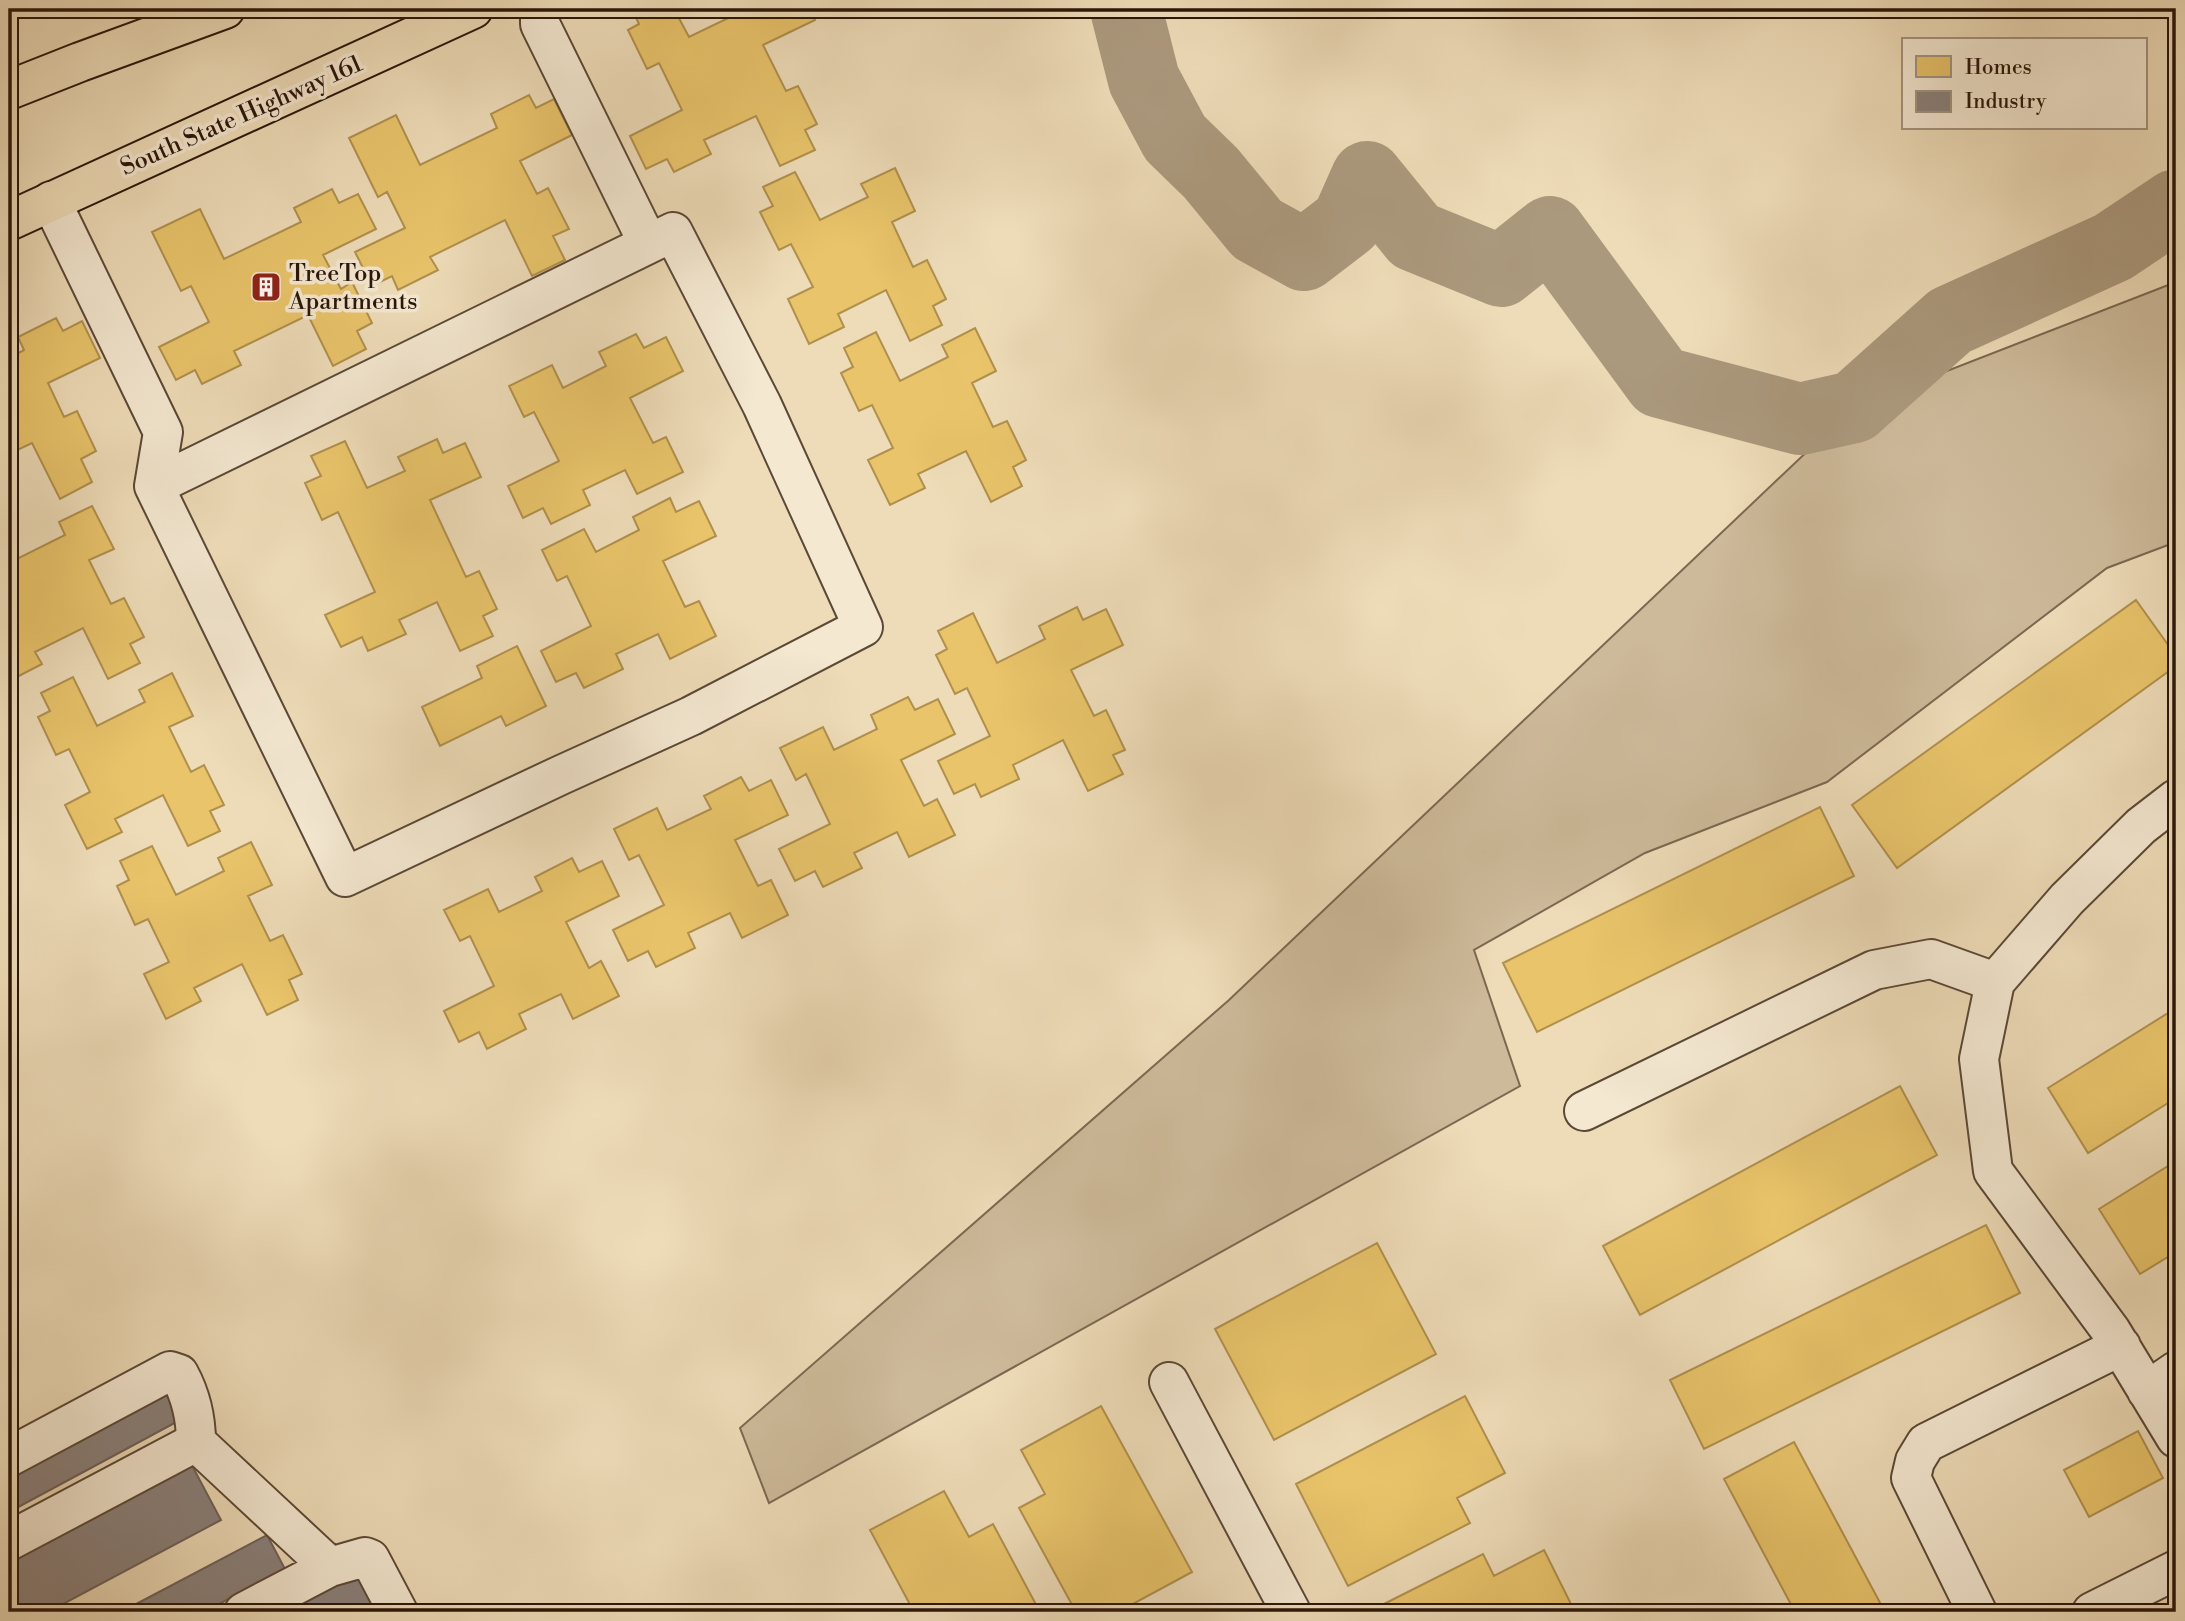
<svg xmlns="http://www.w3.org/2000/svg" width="2185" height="1621" viewBox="0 0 2185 1621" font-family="'Libre Bodoni',serif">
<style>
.green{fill:#cdba9a;stroke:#7c6852;stroke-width:2}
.homes{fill:#e9c46a;stroke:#b0904d;stroke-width:2}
.industry{fill:#8a817c;stroke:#6d615a;stroke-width:2}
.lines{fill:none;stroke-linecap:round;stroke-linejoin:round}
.river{stroke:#ab997d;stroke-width:72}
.minor-casing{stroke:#5b4836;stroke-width:42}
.major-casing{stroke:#2a160a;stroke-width:42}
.highway-casing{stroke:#2a160a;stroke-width:42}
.minor{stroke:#f4e8d1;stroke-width:38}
.major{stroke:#eedcb8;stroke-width:38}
.highway{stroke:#eedcb8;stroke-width:38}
.labels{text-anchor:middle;stroke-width:7;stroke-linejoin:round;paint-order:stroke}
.street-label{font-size:24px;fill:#2a160a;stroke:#f4e8d1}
.poi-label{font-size:24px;fill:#2a160a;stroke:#f4e8d1;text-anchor:start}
</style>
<rect width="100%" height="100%" fill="#eedcb8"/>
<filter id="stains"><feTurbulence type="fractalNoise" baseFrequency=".00286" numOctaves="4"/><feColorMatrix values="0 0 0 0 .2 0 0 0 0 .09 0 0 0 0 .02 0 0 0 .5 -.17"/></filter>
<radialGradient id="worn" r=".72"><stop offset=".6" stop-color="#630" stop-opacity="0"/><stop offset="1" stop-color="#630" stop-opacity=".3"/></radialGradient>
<path class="green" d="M 2176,282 L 2176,542 L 2107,568 L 1827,782 L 1645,853 L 1474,950 L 1520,1086 L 769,1503 L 740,1428 L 1229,1000 L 1854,407 Z"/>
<path class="homes" d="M 632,9 L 674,9 L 689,37 L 747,9 L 810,9 L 815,20 L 763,45 L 786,91 L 798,86 L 817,124 L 805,130 L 815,150 L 780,166 L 756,116 L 704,140 L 711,154 L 674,172 L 667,159 L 646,169 L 630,136 L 682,110 L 659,63 L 647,69 L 628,30 L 639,24 Z
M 529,95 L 536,108 L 554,99 L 572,135 L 520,161 L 537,194 L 548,188 L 569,229 L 553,236 L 565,260 L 532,276 L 505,220 L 430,257 L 438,270 L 398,290 L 392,276 L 372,286 L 355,252 L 405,228 L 387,192 L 378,197 L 349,138 L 396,115 L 420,165 L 497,128 L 491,114 Z
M 895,168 L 915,211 L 892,222 L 913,267 L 927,260 L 946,299 L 933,306 L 942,325 L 910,341 L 886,290 L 838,314 L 844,327 L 809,344 L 788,299 L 813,287 L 791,244 L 779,250 L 760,212 L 773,206 L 763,187 L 795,172 L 820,220 L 868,197 L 861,184 Z
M 332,189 L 339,203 L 358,194 L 376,229 L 323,255 L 341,289 L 352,282 L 372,323 L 357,331 L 366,349 L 333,366 L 308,315 L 234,351 L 241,365 L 202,384 L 195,370 L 176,380 L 159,347 L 209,322 L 191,286 L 181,291 L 152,232 L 200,209 L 224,259 L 301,222 L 294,208 Z
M 56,318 L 63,331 L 82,321 L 100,358 L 48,383 L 64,417 L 77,411 L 96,451 L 81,459 L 92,482 L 60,499 L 32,443 L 9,454 L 9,358 L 24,350 L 18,337 Z
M 975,328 L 996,371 L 972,383 L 993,427 L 1007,421 L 1026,460 L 1013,467 L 1022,486 L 991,502 L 966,451 L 918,474 L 925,488 L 890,505 L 868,460 L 893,448 L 872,405 L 859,411 L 841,373 L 853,367 L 844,348 L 876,332 L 900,381 L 948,357 L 942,345 Z
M 636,334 L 644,348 L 666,337 L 683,371 L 630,398 L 653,443 L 666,437 L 683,472 L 637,494 L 625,470 L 583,490 L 590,505 L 551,524 L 543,508 L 523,518 L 508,486 L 559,461 L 534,412 L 524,417 L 509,386 L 552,365 L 563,388 L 606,366 L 599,352 Z
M 437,439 L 443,453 L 465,443 L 481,477 L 430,500 L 466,577 L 479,571 L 497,609 L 483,616 L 493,636 L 460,651 L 437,602 L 399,620 L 406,634 L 368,651 L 362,637 L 341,647 L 325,615 L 375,592 L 338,512 L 322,520 L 305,483 L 321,476 L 311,456 L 345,441 L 367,488 L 405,471 L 398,457 Z
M 670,498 L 676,512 L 699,501 L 716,536 L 663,561 L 685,607 L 699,601 L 716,636 L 670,659 L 658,634 L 616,654 L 623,669 L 584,688 L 576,673 L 556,682 L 541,651 L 591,626 L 567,576 L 557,581 L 542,550 L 584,529 L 596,552 L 639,530 L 633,517 Z
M 92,506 L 114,549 L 89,560 L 111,604 L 124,598 L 144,637 L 130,644 L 140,663 L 108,679 L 83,628 L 35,652 L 42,664 L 9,681 L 9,541 L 17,559 L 65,535 L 59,522 Z
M 2136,600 L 2176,656 L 2176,666 L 1897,868 L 1852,805 Z
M 1077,607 L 1083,620 L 1106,609 L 1123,645 L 1071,670 L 1094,716 L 1106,710 L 1125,750 L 1113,755 L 1123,774 L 1088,791 L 1063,740 L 1013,765 L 1019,779 L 981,797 L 975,784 L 954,794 L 938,761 L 990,736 L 967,688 L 955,694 L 936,655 L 947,649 L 938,631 L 973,613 L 997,663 L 1045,639 L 1039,626 Z
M 517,646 L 546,706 L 506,726 L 501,716 L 440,746 L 422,707 L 482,678 L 477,666 Z
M 172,673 L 193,716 L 169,727 L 191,772 L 204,765 L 224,805 L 210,811 L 220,831 L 188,846 L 163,795 L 115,819 L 122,832 L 87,849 L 65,805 L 90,792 L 69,749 L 56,755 L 38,717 L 50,711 L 41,693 L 73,677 L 97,726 L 145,702 L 139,690 Z
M 908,697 L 915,710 L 938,699 L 955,734 L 901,760 L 924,806 L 937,799 L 955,835 L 909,857 L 897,832 L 854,853 L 862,868 L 823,887 L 815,871 L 795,881 L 779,849 L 830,824 L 806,774 L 796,780 L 780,748 L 823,727 L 834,750 L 877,729 L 871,715 Z
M 741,777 L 749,791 L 771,780 L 788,815 L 735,840 L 758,886 L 771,880 L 788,915 L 742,938 L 730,913 L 688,933 L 695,948 L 656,967 L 648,951 L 628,961 L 613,930 L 664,905 L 639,855 L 629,860 L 614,829 L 657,808 L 667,830 L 711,809 L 704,796 Z
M 1820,807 L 1854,876 L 1537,1032 L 1503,963 Z
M 251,842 L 272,885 L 248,896 L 270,941 L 283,935 L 302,974 L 289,980 L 298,1000 L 267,1015 L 242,964 L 194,988 L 201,1001 L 166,1019 L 144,974 L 169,962 L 148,919 L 135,925 L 117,886 L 129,880 L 120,861 L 152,846 L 176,895 L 224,871 L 218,858 Z
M 572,858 L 579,872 L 602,861 L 619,896 L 566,922 L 589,968 L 601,961 L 619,996 L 573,1019 L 561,994 L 519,1014 L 526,1029 L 487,1049 L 479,1032 L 459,1042 L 444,1011 L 494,986 L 470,936 L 460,941 L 444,910 L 488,889 L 499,912 L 542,891 L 535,877 Z
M 2176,1008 L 2176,1098 L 2088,1153 L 2048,1088 Z
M 1900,1086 L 1937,1155 L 1640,1315 L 1603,1246 Z
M 2176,1161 L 2176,1252 L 2140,1274 L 2099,1209 Z
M 1986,1225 L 2020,1293 L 1704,1449 L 1670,1380 Z
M 1377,1243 L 1436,1354 L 1274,1440 L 1215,1329 Z
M 1465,1396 L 1505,1473 L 1457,1498 L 1470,1523 L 1348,1586 L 1296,1484 Z
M 1101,1406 L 1192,1572 L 1118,1612 L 1076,1612 L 1019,1508 L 1045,1494 L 1021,1450 Z
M 2138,1431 L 2163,1478 L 2089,1517 L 2064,1470 Z
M 1794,1442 L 1885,1612 L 1795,1612 L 1724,1479 Z
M 944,1491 L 969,1537 L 993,1524 L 1040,1612 L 914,1612 L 870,1530 Z
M 1544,1550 L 1575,1612 L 1368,1612 L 1483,1554 L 1494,1576 Z"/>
<path class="industry" d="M 164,1386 L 182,1419 L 9,1512 L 9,1470 Z
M 188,1458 L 221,1520 L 48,1612 L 9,1612 L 9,1553 Z
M 267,1535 L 285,1569 L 204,1612 L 121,1612 Z
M 362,1569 L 380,1604 L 363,1612 L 279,1612 Z"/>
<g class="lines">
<path class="river" d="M 1126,9 L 1144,80 L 1175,138 L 1211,173 L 1257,229 L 1304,255 L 1347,222 L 1367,177 L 1415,236 L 1501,271 L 1550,232 L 1660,382 L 1800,419 L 1854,407 L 1950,321 L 2113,247 L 2176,205"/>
<g class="minor-casing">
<path id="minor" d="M 540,9 L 540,24 L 648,243
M 51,201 L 163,432 L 154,486
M 673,232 L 762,405 L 863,627 L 691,716 L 561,775 L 345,877 L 154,486 Z
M 2176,799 L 2141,826 L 2067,899 L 1995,982 L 1979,1059 L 1993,1171 L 2111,1331 L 2176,1438
M 1584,1111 L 1874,970 L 1931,959 L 1995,982
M 1169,1382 L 1291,1612
M 2147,1391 L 2176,1371
M 9,1457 L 170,1371 L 179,1374 C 190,1394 196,1418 196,1442 L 330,1567 L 365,1557 L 370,1559 L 398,1612
M 9,1541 L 196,1442
M 244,1612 L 330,1567
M 1977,1612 L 1911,1478 L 1915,1461 L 1926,1443 L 2121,1346
M 2092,1612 L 2176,1570"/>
</g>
<g class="major-casing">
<path id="major" d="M 9,221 L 473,9"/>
</g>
<g class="highway-casing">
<path id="highway" d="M 9,90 L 80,62 L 225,9"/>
</g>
<use href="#minor" class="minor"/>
<use href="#major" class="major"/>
<use href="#highway" class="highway"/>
</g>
<defs>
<g id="building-square" transform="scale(1.575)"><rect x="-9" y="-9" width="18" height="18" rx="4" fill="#8f2418" stroke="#f4e8d1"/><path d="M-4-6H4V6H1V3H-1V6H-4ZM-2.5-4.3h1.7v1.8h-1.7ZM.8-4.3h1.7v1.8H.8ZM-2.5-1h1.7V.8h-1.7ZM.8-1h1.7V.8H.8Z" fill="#fff"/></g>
</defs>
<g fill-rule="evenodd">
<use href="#building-square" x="266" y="287"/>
</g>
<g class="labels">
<g class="street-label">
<text transform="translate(241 115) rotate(-24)" y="8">South State Highway 161</text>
</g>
<g class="poi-label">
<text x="289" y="281">TreeTop<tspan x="289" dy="28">Apartments</tspan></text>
</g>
</g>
<rect width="2185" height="1621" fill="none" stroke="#eedcb8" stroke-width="35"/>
<rect x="10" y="10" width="2164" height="1600" fill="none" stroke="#2a160a" stroke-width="3.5"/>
<rect x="18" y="18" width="2150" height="1586" fill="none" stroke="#2a160a" stroke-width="2"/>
<rect x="1902" y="38" width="245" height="91" fill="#f4e8d1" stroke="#a39481" stroke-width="2"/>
<rect x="1916" y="56" width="35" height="21" fill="#e9c46a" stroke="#a39481" stroke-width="2"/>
<text x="1965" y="74" font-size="21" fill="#2a160a">Homes</text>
<rect x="1916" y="91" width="35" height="21" fill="#8a817c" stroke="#a39481" stroke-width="2"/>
<text x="1965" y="108" font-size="21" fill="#2a160a">Industry</text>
<rect width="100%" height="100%" filter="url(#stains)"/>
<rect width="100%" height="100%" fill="url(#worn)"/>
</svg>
